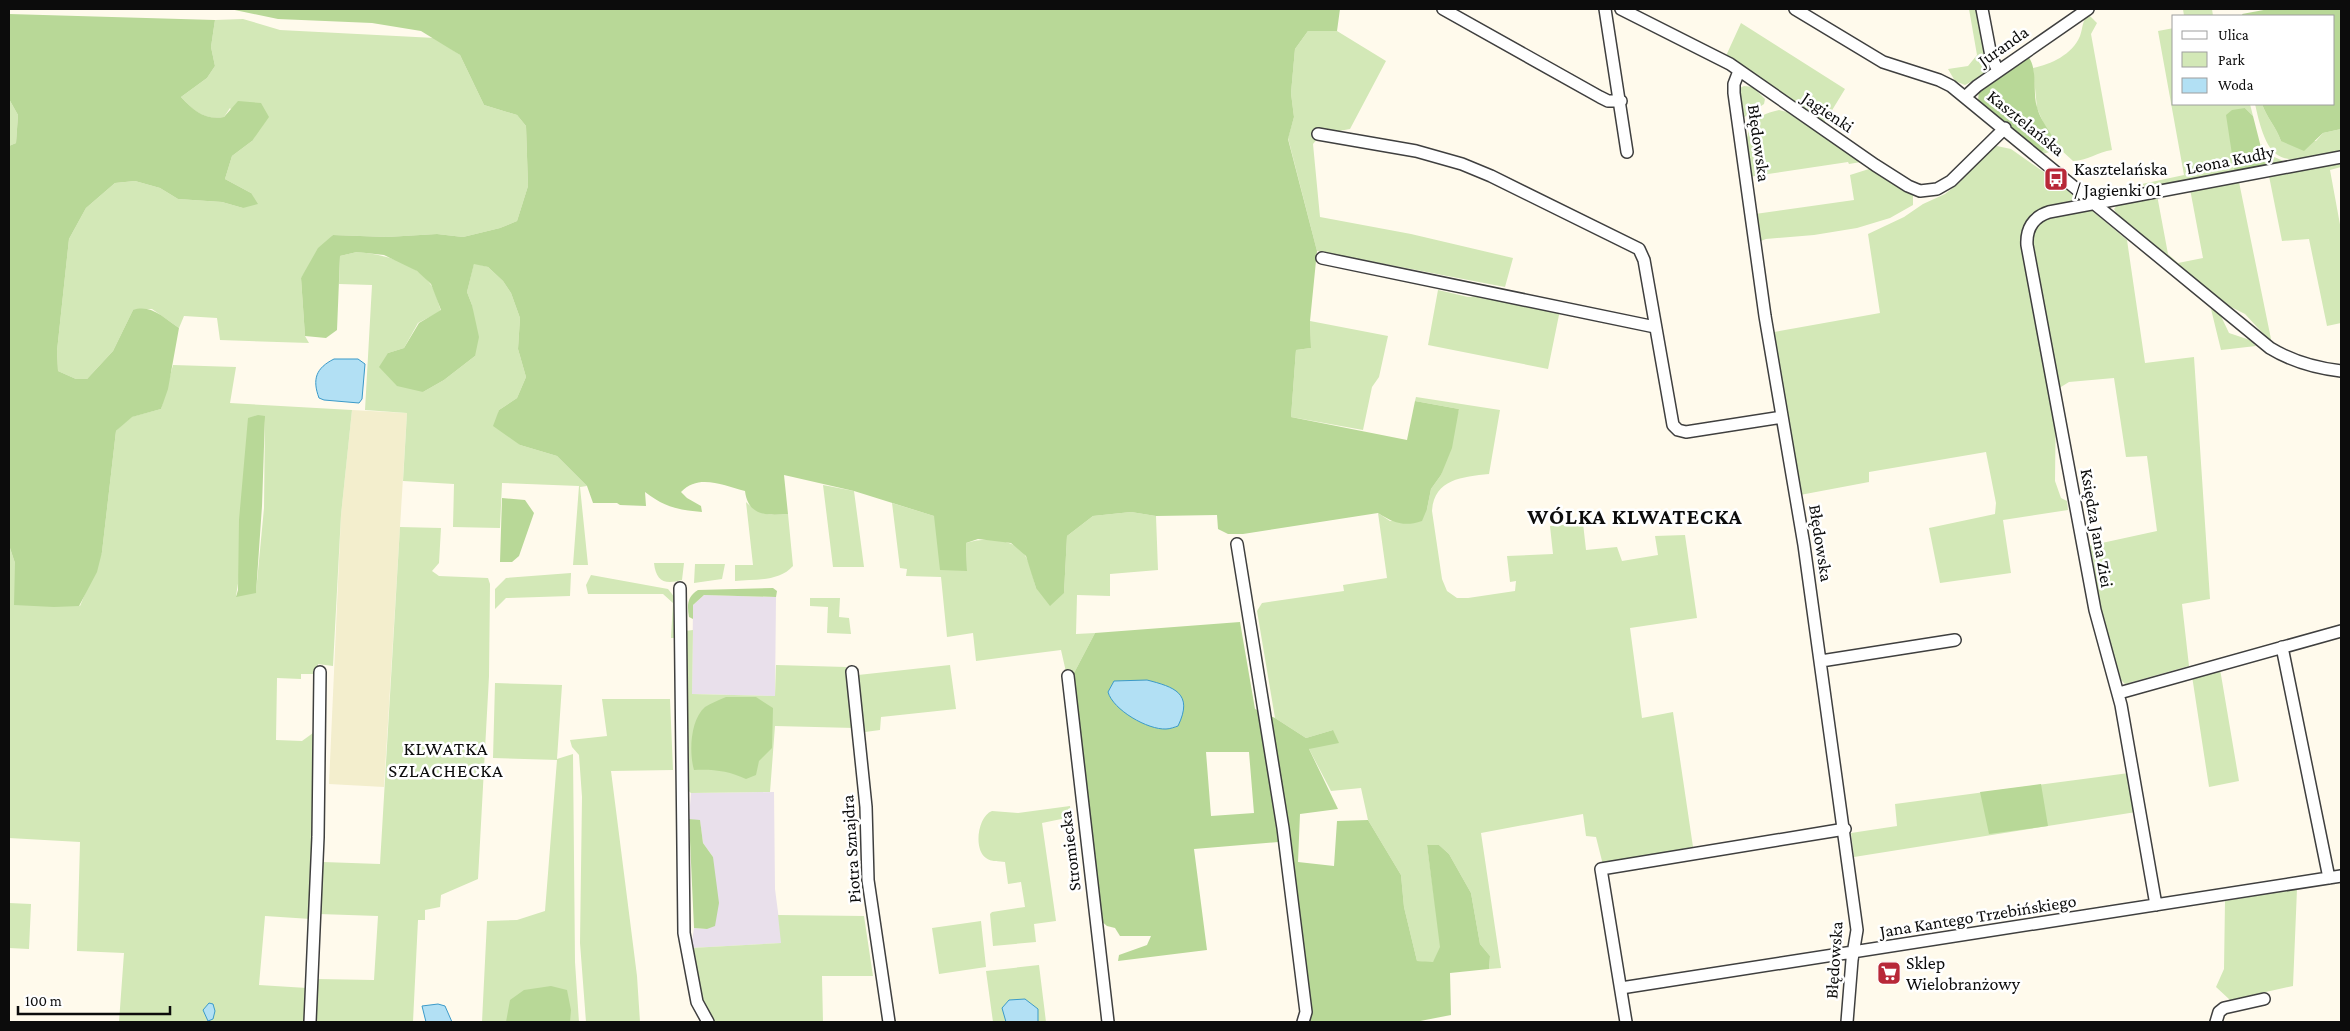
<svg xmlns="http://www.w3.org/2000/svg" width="2350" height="1031" viewBox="0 0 2350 1031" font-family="'Crimson Pro',serif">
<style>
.industrial{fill:#e9e0eb}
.farmland{fill:#f3eecd}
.green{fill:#d3e8b7;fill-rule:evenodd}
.forest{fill:#b8d897;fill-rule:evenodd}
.water{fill:#b2e0f4;stroke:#3b9ac9}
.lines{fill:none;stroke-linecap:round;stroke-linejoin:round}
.street-casing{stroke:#3f3f3f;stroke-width:14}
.street{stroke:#fff;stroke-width:11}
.labels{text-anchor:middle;stroke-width:5;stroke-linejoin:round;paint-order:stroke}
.street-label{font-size:18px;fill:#0c0c0c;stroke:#fff}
.poi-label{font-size:18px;fill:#0c0c0c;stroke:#fff;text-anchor:start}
.neighbourhood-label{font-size:19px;letter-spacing:1px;fill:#0c0c0c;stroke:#fff}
.district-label{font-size:22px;font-weight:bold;letter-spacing:1px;fill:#0c0c0c;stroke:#fff}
</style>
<rect width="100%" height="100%" fill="#fffaec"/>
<path class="industrial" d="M 704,595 L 776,597 L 775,696 L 692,694 L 693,605 Z
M 774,792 L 775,889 L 782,943 L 691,948 L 694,928 L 707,929 L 713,857 L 703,843 L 700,821 L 689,819 L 691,793 Z"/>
<path class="farmland" d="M 352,410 L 407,413 L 384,787 L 329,784 L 341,515 Z"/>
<path class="green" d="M 1969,9 L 1977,9 L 1988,69 L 1984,75 L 1965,85 L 1955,81 L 1948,69 L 1968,66 L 1977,55 Z
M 2183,9 L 2212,9 L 2213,16 L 2184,16 Z
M 2088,14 L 2097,23 L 2091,34 L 2112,150 C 2098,152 2087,161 2073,161 L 2060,149 L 2039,155 L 2045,147 L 2043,122 L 2037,108 L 2033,68 C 2051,64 2072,55 2080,36 C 2083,28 2082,21 2088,14 Z
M 243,19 L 280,30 L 435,38 L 460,55 L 484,105 L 517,115 L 526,126 L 528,186 L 517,221 L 500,228 L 463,237 L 437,234 L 387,237 L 333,235 L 301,278 L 305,336 L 309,343 L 220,340 L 217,318 L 184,316 L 179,328 L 152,309 L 133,310 L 113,351 L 87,379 L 76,379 L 58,371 L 57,351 L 69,239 L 86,208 L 115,183 L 135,181 L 160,188 L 178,199 L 222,202 L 243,208 L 251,193 L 225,179 L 232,156 L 252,141 L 230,108 L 224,117 C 203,120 194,111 181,97 L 207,78 L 215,66 L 211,47 L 215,20 Z
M 1741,23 L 1845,89 L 1823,125 L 1725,58 Z
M 2174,28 L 2174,104 L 2250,104 L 2253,116 L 2245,108 L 2235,174 L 2146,187 L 2142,184 L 2184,175 L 2158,31 Z
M 1308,31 L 1337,31 L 1386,61 L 1350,129 L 1339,131 L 1334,141 L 1318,138 L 1313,144 L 1320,217 L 1411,234 L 1513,258 L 1505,287 L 1317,251 L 1288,138 L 1294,117 L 1291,93 L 1295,49 Z
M 1744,86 L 1753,87 L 1765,99 L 1764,104 L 1740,120 L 1740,88 Z
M 9,99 L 18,115 L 16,143 L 9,146 Z
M 2255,104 L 2262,104 C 2267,118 2276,127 2281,141 L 2316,141 L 2323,133 L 2341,129 L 2341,152 C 2282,164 2269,169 2255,104 Z
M 1779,110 L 1787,112 L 1861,162 L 1849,164 L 1848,162 L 1748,177 C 1746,145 1739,118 1779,110 Z
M 2261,144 L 2272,156 L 2288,163 L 2266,167 Z
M 1997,146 L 2011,149 L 2058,182 L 2127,240 L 2145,363 L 2194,357 L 2210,599 L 2182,604 L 2189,666 L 2125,684 L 2120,679 L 2101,617 L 2088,546 L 2157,531 L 2147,456 L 2126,457 L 2114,378 L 2069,382 L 2056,390 L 2055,481 L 2061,498 L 2067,501 L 2068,510 L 2003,520 L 2011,573 L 1940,583 L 1929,528 L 1995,514 L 1996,503 L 1986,452 L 1869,472 L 1869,482 L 1800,495 L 1778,379 L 1774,332 L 1880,313 L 1868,234 L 1904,217 L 1923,204 L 1945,194 L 1959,183 L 1990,149 Z
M 2341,161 L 2341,167 L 2330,170 L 2341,230 L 2341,323 L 2327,326 L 2309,239 L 2282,241 L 2269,176 Z
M 1869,169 L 1913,194 L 1913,205 L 1890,218 L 1857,228 L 1814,235 L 1766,239 L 1758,242 L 1755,214 L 1854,200 L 1850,175 Z
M 2239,182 L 2271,339 L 2269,340 L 2245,314 L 2227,305 L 2137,232 C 2131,221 2119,221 2114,209 L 2120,202 L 2157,195 L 2168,254 L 2178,263 L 2203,258 L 2190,189 Z
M 357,252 C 382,254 416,262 431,285 C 436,292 438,303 441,311 L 418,323 L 404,348 L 388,353 L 423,392 L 444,380 L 475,356 L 472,305 L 467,292 L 474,263 L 488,267 L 503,281 L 511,293 L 520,318 L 518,349 L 526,377 L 517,398 L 499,410 L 497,419 L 520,445 L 557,456 L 587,486 L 580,487 L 588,565 L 573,565 L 579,486 L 502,483 L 500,528 L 453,527 L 454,484 L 403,481 L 407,413 L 365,410 L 372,285 L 339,284 L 340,256 Z
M 1438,290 L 1468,297 L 1482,296 L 1560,310 L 1548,369 L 1428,345 Z
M 2211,309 L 2220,314 L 2229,333 L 2250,340 L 2256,346 L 2221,350 Z
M 1310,321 L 1388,336 L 1379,377 L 1372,387 L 1363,430 L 1291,417 L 1296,350 L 1311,348 Z
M 173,365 L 236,367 L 230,403 L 352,410 L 341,515 L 333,666 L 318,664 L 316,674 L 301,674 L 301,679 L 277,678 L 276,740 L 302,741 L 313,733 L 317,742 L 311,919 L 265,916 L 259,985 L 307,988 L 305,1022 L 119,1022 L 124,953 L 77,951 L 80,842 L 9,838 L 9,545 L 15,563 L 80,606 L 102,552 L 116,431 L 131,417 L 161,409 ZM 265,416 L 264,508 L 256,592 L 236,596 Z
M 1416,397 L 1500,410 L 1489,474 C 1462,477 1434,479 1432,511 L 1442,579 L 1447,591 L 1457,598 L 1468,598 L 1515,591 L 1516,581 L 1510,582 L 1507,556 L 1553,554 L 1550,526 L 1583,523 L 1586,550 L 1617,547 L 1622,561 L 1658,555 L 1655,536 L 1685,535 L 1697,618 L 1630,628 L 1642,718 L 1673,712 L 1693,847 L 1603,865 L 1596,837 L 1586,836 L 1583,814 L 1481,833 L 1501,968 L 1489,969 L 1490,956 L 1480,944 L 1471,893 L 1449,854 L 1439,845 L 1427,845 L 1441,947 L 1433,963 L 1417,961 L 1404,907 L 1401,875 L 1368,820 L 1361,788 L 1331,791 L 1309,749 L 1333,730 L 1306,738 L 1275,718 L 1257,611 L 1262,603 L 1344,591 L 1343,585 L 1387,578 L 1378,513 L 1390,521 L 1427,509 L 1431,489 L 1441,475 L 1459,409 L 1415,401 Z
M 823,485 L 854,491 L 864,567 L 833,567 Z
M 746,502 C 759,515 770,516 788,514 L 793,566 C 779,582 754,579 735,581 L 735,565 L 753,565 Z
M 892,503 L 934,516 L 967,571 L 966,543 C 984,537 1017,538 1026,557 C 1031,566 1033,578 1036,588 L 1064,593 L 1067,536 L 1093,516 L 1131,512 L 1156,516 L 1158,570 L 1110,574 L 1110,596 L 1077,595 L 1076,634 L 1095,633 L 1074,673 L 1066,672 L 1061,650 L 976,661 L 973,633 L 947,637 L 941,577 L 906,576 L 907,569 L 900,568 Z
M 400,527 L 441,528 L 439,563 L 432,571 L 439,576 L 488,578 L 490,584 L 489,676 L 478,879 L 441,895 L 440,907 L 425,910 L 425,920 L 418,920 L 413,1022 L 314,1022 L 317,979 L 374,980 L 378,916 L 319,914 L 323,862 L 380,864 Z
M 654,563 L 684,563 L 682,580 C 664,585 656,581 654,563 Z
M 695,564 L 725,564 L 722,579 L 694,583 Z
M 571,573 L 570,596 L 506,598 L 495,609 L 495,589 L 506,578 Z
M 591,575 L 668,589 L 676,599 L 677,638 L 671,638 L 673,603 L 663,594 L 588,594 L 586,585 Z
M 810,598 L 840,598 L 839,617 L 849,618 L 851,634 L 827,633 L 828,607 L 810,606 Z
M 693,630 L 692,694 L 775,696 L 776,665 L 846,667 L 855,728 L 775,726 L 770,792 L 691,793 L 686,789 L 685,631 Z
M 950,665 L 956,709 L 881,717 L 880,730 L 865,732 L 862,722 L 858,675 Z
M 2220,669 L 2239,781 L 2209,787 L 2192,676 Z
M 495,683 L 562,685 L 557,759 L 573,754 L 575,962 L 579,1022 L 482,1022 L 487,921 L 517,920 L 545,911 L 557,760 L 493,758 Z
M 602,699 L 670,699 L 673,770 L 611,771 L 637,976 L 640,1022 L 586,1022 L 580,943 L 582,797 L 579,755 L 572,747 L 570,740 L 607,736 Z
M 2129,773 L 2136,812 L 1854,857 L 1851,833 L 1897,826 L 1895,804 Z
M 1070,806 L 1071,817 L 1042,823 L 1056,921 L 1034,924 L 1036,942 L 993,946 L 990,914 L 992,912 L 1025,907 L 1021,882 L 1008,884 L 1005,862 C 999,861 991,862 986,858 C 973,849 978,816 992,811 L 1018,813 Z
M 2297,889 L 2293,986 L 2230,1000 L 2216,987 L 2224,969 L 2225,901 Z
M 9,903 L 31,904 L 29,949 L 9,948 Z
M 778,915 L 864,916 L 873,976 L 822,976 L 823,1022 L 717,1022 C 694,1010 695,971 691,948 L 781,943 Z
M 981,921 L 986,967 L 939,974 L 932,928 Z
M 1039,965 L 1046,1022 L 993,1022 L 986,971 Z"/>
<path class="forest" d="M 230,9 L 1340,9 L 1337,31 L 1308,31 L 1295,49 L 1291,93 L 1294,117 L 1288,139 L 1317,251 L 1310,321 L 1311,348 L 1296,350 L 1291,417 L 1407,440 L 1415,401 L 1459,409 L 1452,448 L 1441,475 L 1431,489 L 1427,509 L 1422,521 C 1404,527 1394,523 1378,513 L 1243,534 L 1228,534 L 1218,529 L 1217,515 L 1156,516 L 1131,512 L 1093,516 L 1067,536 L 1064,593 L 1050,606 L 1036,588 L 1026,556 L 1011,543 L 978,539 L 966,543 L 967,571 L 940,570 L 934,516 L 854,491 L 784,475 L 788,514 C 767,516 748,516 745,491 C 724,486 699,473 681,492 L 687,498 L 701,506 L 702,512 C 679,510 664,507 645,492 L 646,506 L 620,505 L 617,503 L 593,503 L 587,486 L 557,456 L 520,445 L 493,426 L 499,410 L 517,398 L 526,377 L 518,349 L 520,318 L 511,293 L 503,281 L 488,267 L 474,264 L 467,292 L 472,305 L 479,337 L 475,356 L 444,380 L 423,392 L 397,386 L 379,367 L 388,353 L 404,348 L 419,323 L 441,310 L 431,284 L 417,271 L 384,255 L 357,252 L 340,256 L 337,330 L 326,338 L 305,336 L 301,278 L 318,248 L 333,235 L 387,237 L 437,234 L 463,237 L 500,228 L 517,221 L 528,186 L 526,126 L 517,115 L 484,105 L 460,55 L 421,31 L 372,23 L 278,19 Z
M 2269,9 L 2341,9 L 2341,129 L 2323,133 L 2304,151 L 2281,141 C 2276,127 2267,118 2262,104 L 2334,104 L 2334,16 L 2243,16 L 2242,14 Z
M 9,14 L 215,20 L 211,47 L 215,66 L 207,78 L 181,97 C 194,111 204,120 224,117 L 238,101 L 261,103 L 269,117 L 252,141 L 232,156 L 225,179 L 251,193 L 258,204 L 243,208 L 222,202 L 178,199 L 160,188 L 135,181 L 115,183 L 86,208 L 69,239 L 57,351 L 58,371 L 76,379 L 87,379 L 113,351 L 133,310 C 151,304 164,318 179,328 L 168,389 L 161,409 L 132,417 L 116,431 L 102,552 L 97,572 L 79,606 L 54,607 L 14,605 L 15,563 L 9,545 L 9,146 L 16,143 L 18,115 L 9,99 Z
M 2026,54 C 2039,66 2032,92 2037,107 C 2040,119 2048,129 2054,139 L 2039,155 L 1978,101 L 1979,90 Z
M 2245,108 L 2253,116 L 2266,167 L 2235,174 L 2226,115 L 2232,110 Z
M 258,415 L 265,416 L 262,506 L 256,593 L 236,597 L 238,590 L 239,520 L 248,418 Z
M 502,498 L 525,500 L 534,513 L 519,556 L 512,562 L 500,562 Z
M 773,588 L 777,591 L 776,597 L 704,595 L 693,605 L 693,619 L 689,617 C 687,605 687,597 698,590 Z
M 1240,622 L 1255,709 L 1275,718 L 1306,738 L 1333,730 L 1339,743 L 1309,749 L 1338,809 L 1300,814 L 1298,862 L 1334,866 L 1337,821 L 1368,820 L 1401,875 L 1404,907 L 1417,961 L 1433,962 L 1440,947 L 1427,845 L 1439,845 L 1449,854 L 1471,893 L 1480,944 L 1490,956 L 1489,969 L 1450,973 L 1451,1015 L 1415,1022 L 1309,1022 L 1299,939 L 1291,940 L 1278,842 L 1194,849 L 1207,950 L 1118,961 L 1119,955 L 1147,945 L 1151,936 L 1120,936 L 1115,928 L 1107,926 L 1099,919 L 1074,673 L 1095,633 ZM 1206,752 L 1249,752 L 1254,813 L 1211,816 Z
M 726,697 L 756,697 L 773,708 L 772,748 L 759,761 L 756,775 L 746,779 C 729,771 713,769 694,770 C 689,753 690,720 705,707 C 711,703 719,700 726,697 Z
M 2041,784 L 2048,826 L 1989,834 L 1980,792 Z
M 689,819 L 700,820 L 703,843 L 713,857 L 719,903 L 715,926 L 707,929 L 694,928 Z
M 551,986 L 567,990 L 571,1010 L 570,1022 L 506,1022 L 510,1000 L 524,990 Z"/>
<path class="water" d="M 334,359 L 358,359 L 365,364 L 362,399 L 359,403 L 324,400 L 319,398 C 312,379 316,368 334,359 Z
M 1147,680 C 1174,687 1194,693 1178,726 C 1175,727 1170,729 1166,729 C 1148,730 1113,710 1108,692 L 1114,681 Z
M 1025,999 L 1038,1009 L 1038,1022 L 1006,1022 L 1002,1008 L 1009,1000 Z
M 209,1003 L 213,1004 L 215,1011 L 213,1019 L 208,1021 L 203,1010 Z
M 438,1004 L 445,1006 L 452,1022 L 426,1022 L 422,1006 Z"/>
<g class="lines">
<g class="street-casing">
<path id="street" d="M 1443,9 L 1600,97 L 1608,101 L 1621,101
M 1605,9 L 1627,152
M 1621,9 L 1730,64 L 1875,165 L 1908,186 L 1920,191 L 1937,189 L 1951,181 L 2005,128
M 1795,9 L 1883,62 L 1939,80 L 1951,86 L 2270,348 C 2293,362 2315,368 2341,371
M 1982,9 L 1991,56 L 1998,71
M 1739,71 L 1734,84 L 1734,93 L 1765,316 L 1804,545 L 1857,930 L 1852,960 L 1847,1022
M 1965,97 L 1977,86 L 2088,9
M 1318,134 L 1416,151 L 1462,164 L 1491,176 L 1639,249 L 1644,260 L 1673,425 L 1678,430 L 1686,432 L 1782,417
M 1322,258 L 1655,327
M 1237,544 L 1283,828 L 1306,1012 L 1303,1022
M 680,588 L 684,933 L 697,1002 L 708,1022
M 2282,647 L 2329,878
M 1821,661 L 1955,640
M 852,672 L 866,807 L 868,880 L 889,1022
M 1068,676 L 1108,1022
M 2119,693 L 2341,631
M 2156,905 L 2121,705 L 2095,610 L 2027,245 C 2026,229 2033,217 2049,212 L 2341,157
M 1621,988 L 2341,876
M 310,1022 L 318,837 L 320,672
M 1626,1022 L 1601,869 L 1845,829
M 2216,1022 L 2219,1012 L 2224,1008 L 2264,999"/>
</g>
<use href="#street" class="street"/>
</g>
<defs>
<g id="bus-square" transform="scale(1.25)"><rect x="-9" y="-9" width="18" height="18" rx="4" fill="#b82838" stroke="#fff"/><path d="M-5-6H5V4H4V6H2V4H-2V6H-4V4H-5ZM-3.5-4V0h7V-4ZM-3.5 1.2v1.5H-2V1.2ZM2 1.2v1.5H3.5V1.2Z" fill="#fff"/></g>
<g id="supermarket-square" transform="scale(1.25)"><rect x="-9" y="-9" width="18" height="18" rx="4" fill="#b82838" stroke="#fff"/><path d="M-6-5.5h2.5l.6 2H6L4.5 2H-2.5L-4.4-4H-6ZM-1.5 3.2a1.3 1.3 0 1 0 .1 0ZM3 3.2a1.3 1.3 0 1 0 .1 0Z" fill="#fff"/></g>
</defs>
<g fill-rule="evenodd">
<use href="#bus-square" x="2056" y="179"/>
<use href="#supermarket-square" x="1889" y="973"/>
</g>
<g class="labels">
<g class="street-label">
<text transform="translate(2003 46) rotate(-35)" y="6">Juranda</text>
<text transform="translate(1828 112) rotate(34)" y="6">Jagienki</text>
<text transform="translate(2026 123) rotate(39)" y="6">Kasztelańska</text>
<text transform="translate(1759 143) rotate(82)" y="6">Błędowska</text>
<text transform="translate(2230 160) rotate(-11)" y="6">Leona Kudły</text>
<text transform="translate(2097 528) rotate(80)" y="6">Księdza Jana Ziei</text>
<text transform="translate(1821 543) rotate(81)" y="6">Błędowska</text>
<text transform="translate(851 849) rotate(-94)" y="6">Piotra Sznajdra</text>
<text transform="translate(1070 851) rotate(-97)" y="6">Stromiecka</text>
<text transform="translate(1978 916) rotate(-9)" y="6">Jana Kantego Trzebińskiego</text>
<text transform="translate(1834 960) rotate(-86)" y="6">Błędowska</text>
</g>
<g class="poi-label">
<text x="2074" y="175">Kasztelańska<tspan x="2074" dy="21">/ Jagienki 01</tspan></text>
<text x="1906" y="969">Sklep<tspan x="1906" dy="21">Wielobranżowy</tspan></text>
</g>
<g class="neighbourhood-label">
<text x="446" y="755">KLWATKA<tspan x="446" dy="22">SZLACHECKA</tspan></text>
</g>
<g class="district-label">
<text x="1635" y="524">WÓLKA KLWATECKA</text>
</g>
</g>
<rect width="2350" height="1031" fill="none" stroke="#0c0c0c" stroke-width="20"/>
<rect x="2172" y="15" width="162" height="90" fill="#ffffff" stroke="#9e9e9e"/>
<rect x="2182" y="31" width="25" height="8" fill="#ffffff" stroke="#9e9e9e"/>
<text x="2218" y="40" font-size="15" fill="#0c0c0c">Ulica</text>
<rect x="2182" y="52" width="25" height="15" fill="#d3e8b7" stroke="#9e9e9e"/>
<text x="2218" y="65" font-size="15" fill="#0c0c0c">Park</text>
<rect x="2182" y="78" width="25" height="15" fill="#b2e0f4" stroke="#9e9e9e"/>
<text x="2218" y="90" font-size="15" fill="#0c0c0c">Woda</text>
<path d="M18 1006v8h152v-8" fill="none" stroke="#0c0c0c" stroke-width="2.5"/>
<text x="25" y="1006" font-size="15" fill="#0c0c0c" stroke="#ffffff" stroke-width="4" paint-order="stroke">100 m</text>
</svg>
